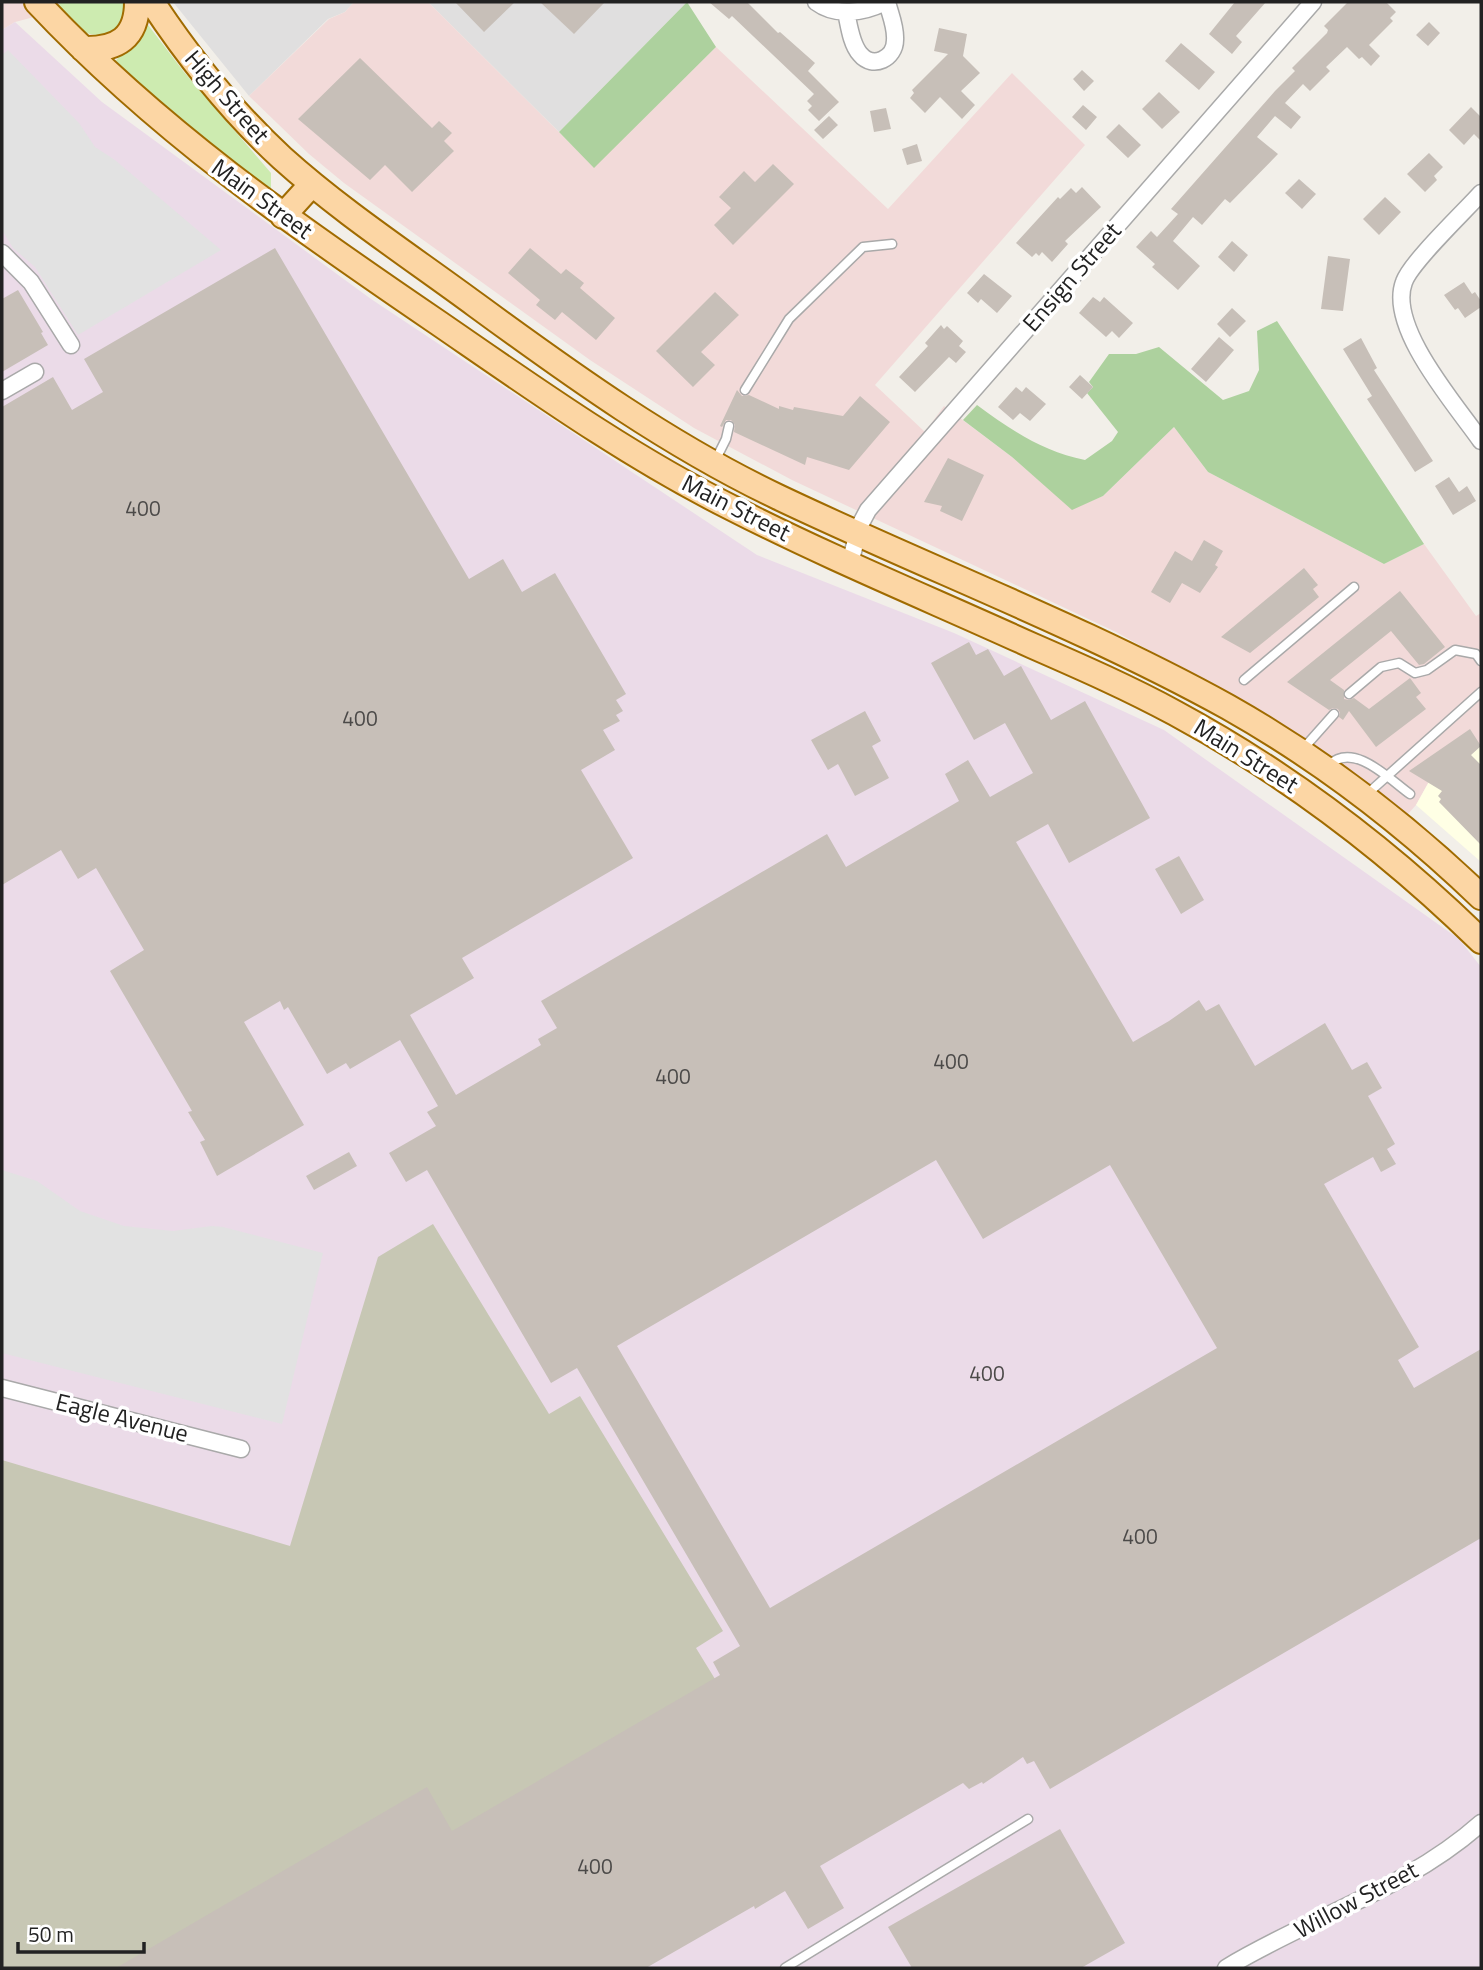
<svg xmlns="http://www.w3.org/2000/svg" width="1483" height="1970" viewBox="0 0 1483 1970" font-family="'Titillium Web',sans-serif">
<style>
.residential{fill:#e0dfdf}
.commercial{fill:#f2dad9}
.industrial{fill:#ebdbe8}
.education{fill:#ffffe5}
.construction{fill:#c7c7b4}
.grass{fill:#cdebb0}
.forest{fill:#add19e}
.parking{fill:#e2e2e2}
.building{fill:#c7bfb8;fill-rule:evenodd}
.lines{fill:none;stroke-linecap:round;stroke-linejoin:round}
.service-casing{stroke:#a9a9a9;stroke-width:11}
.minor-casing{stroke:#a9a9a9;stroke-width:19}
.primary-casing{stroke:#a06b00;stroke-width:28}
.service{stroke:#fff;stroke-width:8}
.minor{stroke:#fff;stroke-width:16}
.primary{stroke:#fcd6a4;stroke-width:24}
.labels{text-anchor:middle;stroke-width:7;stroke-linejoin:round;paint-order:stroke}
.number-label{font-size:21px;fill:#4b4948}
.street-label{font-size:24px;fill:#222;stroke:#fff}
</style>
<rect width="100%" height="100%" fill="#f2efe9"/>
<path class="residential" d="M 173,2 L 354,2 L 345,12 L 328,19 L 249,96 Z
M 428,2 L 687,2 L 559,132 Z"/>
<path class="commercial" d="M 2,2 L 60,2 L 57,11 L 15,22 L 2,30 Z
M 354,2 L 428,2 L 594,167 L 716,47 L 888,209 L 1012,73 L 1085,145 L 875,385 L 925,432 L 944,406 L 1012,457 L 1072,509 L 1103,496 L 1174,427 L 1208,472 L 1384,564 L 1424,544 L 1476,616 L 1481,613 L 1481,743 L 1431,778 L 1416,805 L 1408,814 L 1255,709 L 1116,632 L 792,480 L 694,428 L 590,360 L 344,183 L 309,154 L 249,96 L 329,19 L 345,12 Z"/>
<path class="industrial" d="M 15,22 L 102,102 L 371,299 L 757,555 L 954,633 L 1164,730 L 1459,939 L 1481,967 L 1481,1968 L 2,1968 L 2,30 Z"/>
<path class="education" d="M 1481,743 L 1481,862 L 1416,805 L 1431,778 Z"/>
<path class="construction" d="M 433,1224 L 549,1414 L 580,1396 L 723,1631 L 696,1648 L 715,1679 L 449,1842 L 418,1793 L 132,1968 L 2,1968 L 2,1460 L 290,1546 L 378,1257 Z"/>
<path class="grass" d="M 60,2 L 126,2 L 124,22 L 113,33 C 87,40 75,28 57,11 Z
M 145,21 L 184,72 L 271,173 L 271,189 L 269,191 L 196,136 L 115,62 Z"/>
<path class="forest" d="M 687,2 L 716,47 L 594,168 L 559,132 Z
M 1277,321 L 1424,544 L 1384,564 L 1208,472 L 1174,427 L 1103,496 L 1072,510 L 1012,457 L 963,420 L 977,405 C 1011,430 1043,452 1085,460 L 1112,441 L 1118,432 L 1087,393 L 1093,387 L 1089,382 L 1109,354 L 1136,354 L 1159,347 L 1223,400 L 1249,391 L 1259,370 L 1257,331 Z"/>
<path class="parking" d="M 8,50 L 79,123 L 95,147 L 115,160 L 221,250 L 78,335 L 35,267 L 13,248 L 2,230 L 2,55 Z
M 2,1170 L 37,1181 L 80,1211 L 124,1226 L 173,1231 L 212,1226 L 223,1227 L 323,1253 L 282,1424 L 2,1353 Z"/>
<path class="building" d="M 455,2 L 515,2 L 484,32 Z
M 540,2 L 605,2 L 574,34 Z
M 709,2 L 747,2 L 778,33 L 780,32 L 815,63 L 808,71 L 839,102 L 819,121 L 808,110 L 812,106 L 807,101 L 814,94 L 732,16 L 729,19 Z
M 1235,2 L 1266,2 L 1236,36 L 1242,42 L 1232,54 L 1209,34 Z
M 1348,2 L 1386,2 L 1396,12 L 1390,18 L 1393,21 L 1369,45 L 1380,56 L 1371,66 L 1362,57 L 1359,59 L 1347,47 L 1326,67 L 1330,71 L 1310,91 L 1303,84 L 1285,103 L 1301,117 L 1291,129 L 1275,116 L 1257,137 L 1278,154 L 1230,203 L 1225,199 L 1202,225 L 1193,217 L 1173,241 L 1200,266 L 1178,290 L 1152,267 L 1155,264 L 1136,247 L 1151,231 L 1157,237 L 1178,214 L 1171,209 L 1275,91 L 1295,71 L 1292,68 L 1327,33 L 1328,30 L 1324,26 Z
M 1429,22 L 1440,33 L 1428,46 L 1416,35 Z
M 939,28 L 967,34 L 963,56 L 980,73 L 961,91 L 975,105 L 962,119 L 940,97 L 925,113 L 910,98 L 914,93 L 912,90 L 948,54 L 934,51 Z
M 1181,43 L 1215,72 L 1199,90 L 1165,61 Z
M 360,58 L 432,128 L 439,121 L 452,133 L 444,141 L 454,151 L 412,192 L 385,165 L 370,180 L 298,119 Z
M 1082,70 L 1094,81 L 1084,91 L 1073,79 Z
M 1159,92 L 1180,112 L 1162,129 L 1142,109 Z
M 1083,105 L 1097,117 L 1086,130 L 1072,117 Z
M 1471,107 L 1481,117 L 1481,141 L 1474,134 L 1464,145 L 1449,130 Z
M 886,108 L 891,129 L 874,132 L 870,111 Z
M 829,116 L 838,125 L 823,139 L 814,130 Z
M 1119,124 L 1141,145 L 1128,158 L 1106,137 Z
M 917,144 L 922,161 L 907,165 L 902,149 Z
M 1429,153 L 1443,167 L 1434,176 L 1437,180 L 1425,192 L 1407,174 Z
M 773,164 L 794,184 L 733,245 L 714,225 L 731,208 L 719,197 L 744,171 L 755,182 Z
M 1299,179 L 1316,194 L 1302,209 L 1285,193 Z
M 1082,187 L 1101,207 L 1065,241 L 1068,244 L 1052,262 L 1042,252 L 1039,256 L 1036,253 L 1032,257 L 1016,243 L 1058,197 L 1060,199 L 1071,188 L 1076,193 Z
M 1385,197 L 1401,212 L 1379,235 L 1363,219 Z
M 1232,241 L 1248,255 L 1234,272 L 1218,257 Z
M 275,248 L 469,579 L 503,559 L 522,592 L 555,573 L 626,694 L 616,700 L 623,711 L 616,715 L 620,721 L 603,730 L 615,750 L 581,770 L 633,858 L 462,958 L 474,978 L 410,1015 L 456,1095 L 541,1045 L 538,1039 L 557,1028 L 541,1001 L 827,834 L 846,867 L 959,801 L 945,774 L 968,760 L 990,797 L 1033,773 L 1005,723 L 974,740 L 931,663 L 969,642 L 976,655 L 988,649 L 1004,676 L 1021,666 L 1051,720 L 1085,701 L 1150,818 L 1069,863 L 1048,824 L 1016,842 L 1133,1042 L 1169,1021 L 1199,1000 L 1206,1011 L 1219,1004 L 1255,1066 L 1325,1023 L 1352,1070 L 1367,1062 L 1382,1088 L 1368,1096 L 1395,1144 L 1387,1149 L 1396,1164 L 1381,1172 L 1373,1157 L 1324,1184 L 1419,1347 L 1398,1360 L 1414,1388 L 1481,1349 L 1481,1538 L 1050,1789 L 1034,1761 L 1027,1764 L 1023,1757 L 983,1784 L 982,1782 L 969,1789 L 963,1783 L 820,1866 L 844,1908 L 808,1929 L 785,1891 L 755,1909 L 754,1906 L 646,1968 L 116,1968 L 427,1787 L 452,1831 L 720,1675 L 713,1662 L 740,1646 L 577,1368 L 551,1383 L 427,1170 L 406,1182 L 389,1153 L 436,1126 L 427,1112 L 438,1106 L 400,1040 L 350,1069 L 346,1063 L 327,1074 L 288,1007 L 284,1010 L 280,1001 L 244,1022 L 304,1125 L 217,1176 L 200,1142 L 205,1140 L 188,1112 L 192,1111 L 110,971 L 144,950 L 96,868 L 78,879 L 61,850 L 2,885 L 2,407 L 53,377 L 72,410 L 103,392 L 84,359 ZM 936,1160 L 983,1239 L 1110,1165 L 1217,1348 L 770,1608 L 617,1346 Z
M 530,248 L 561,274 L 566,269 L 584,283 L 580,288 L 615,318 L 596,340 L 562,312 L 555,320 L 536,305 L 540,300 L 508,273 Z
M 1328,256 L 1350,259 L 1343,311 L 1321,309 Z
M 984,274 L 1012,296 L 997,313 L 981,299 L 978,303 L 967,293 Z
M 1464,282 L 1472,294 L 1475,292 L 1481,301 L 1481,307 L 1465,318 L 1458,308 L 1455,310 L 1444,295 Z
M 18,290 L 43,332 L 41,333 L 48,345 L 2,372 L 2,299 Z
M 715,292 L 739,315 L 701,352 L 715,365 L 693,387 L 656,351 Z
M 1093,297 L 1100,302 L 1104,297 L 1133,323 L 1119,338 L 1112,331 L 1106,337 L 1079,313 Z
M 1232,308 L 1246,321 L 1230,337 L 1217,324 Z
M 941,325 L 944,329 L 947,326 L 963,341 L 959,346 L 966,352 L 956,363 L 949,357 L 915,392 L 899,377 L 928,346 L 925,343 Z
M 1219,337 L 1234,350 L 1206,382 L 1191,369 Z
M 1361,338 L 1377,368 L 1374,370 L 1433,461 L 1415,472 L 1367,399 L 1372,396 L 1343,349 Z
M 1080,375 L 1093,387 L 1082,399 L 1069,387 Z
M 1016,387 L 1022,392 L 1026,387 L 1046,404 L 1030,421 L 1020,413 L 1013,420 L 998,407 Z
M 737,390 L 742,396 L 749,395 L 779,409 L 779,406 L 793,410 L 794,407 L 843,416 L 860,396 L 890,422 L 849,470 L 807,457 L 805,465 L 734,432 L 735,425 L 731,420 L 726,420 L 722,427 L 720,426 Z
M 948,458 L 984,475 L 962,521 L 940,511 L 942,506 L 924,502 Z
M 1449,477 L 1459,492 L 1467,486 L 1476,501 L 1453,515 L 1435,486 Z
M 1204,540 L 1223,551 L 1215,565 L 1218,567 L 1200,593 L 1182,583 L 1170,603 L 1151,592 L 1175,551 L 1192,561 Z
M 1304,568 L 1318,585 L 1313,589 L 1319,597 L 1250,653 L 1221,637 Z
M 1400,591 L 1445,647 L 1424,664 L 1419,665 L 1391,631 L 1330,680 L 1344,690 L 1344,699 L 1349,700 L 1354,698 L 1369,709 L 1410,678 L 1421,693 L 1416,697 L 1426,709 L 1376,747 L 1349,711 L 1343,720 L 1339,717 L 1340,713 L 1338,709 L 1333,708 L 1329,710 L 1287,682 Z
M 865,711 L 881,741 L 872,746 L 889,778 L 855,796 L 838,764 L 828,770 L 811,740 Z
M 1470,729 L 1481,746 L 1471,755 L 1481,765 L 1481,845 L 1439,802 L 1441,799 L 1438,796 L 1442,791 L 1409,771 Z
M 1179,856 L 1204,900 L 1181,914 L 1155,869 Z
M 349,1152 L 357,1166 L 314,1190 L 306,1176 Z
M 1060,1829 L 1125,1943 L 1081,1968 L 912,1968 L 888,1927 Z"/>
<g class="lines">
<g class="service-casing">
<path id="service" d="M 745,390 L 789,319 L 863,247 L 892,244
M 715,461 L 726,439 L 729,426
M 1244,680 L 1354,587
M 1349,694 L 1381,667 L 1399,663 L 1415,673 L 1427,670 L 1455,650 L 1476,654 L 1481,661
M 1302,750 L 1334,714
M 1329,765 C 1354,741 1390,780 1410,794
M 1366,795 L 1481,692
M 785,1968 L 1028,1819"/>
</g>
<g class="minor-casing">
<path id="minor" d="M 816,2 C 836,17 863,13 885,2
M 846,12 C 849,25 851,44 860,54 C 873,70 895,58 895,40 C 896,27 890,14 887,2
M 1481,193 C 1464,212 1411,262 1404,282 C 1387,327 1456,405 1481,441
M 2,253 L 31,282 L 71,345
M 2,391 L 35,372
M 850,563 L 860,525 L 868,510 L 1313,2
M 2,1388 L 241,1449
M 1226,1968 C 1310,1917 1407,1889 1481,1823"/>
</g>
<g class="primary-casing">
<path id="primary" d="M 37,2 C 157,130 293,224 437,322 C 533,388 628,456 732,508 C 830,558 932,600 1033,646 C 1081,667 1129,688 1175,713 C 1288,774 1389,851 1481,941
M 152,2 C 189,58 232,112 282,158 C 342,212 411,257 476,305 C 573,376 669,445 778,497 C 927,568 1083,627 1228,707 C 1320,759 1405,824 1481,897
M 83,49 C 117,50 137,38 137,2
M 283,216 L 312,184"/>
</g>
<use href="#service" class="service"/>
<use href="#minor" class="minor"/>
<use href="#primary" class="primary"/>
</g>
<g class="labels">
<g class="number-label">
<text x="143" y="516">400</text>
<text x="360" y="726">400</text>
<text x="951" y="1069">400</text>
<text x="673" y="1084">400</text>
<text x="987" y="1381">400</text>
<text x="1140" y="1544">400</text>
<text x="595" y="1874">400</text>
</g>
<g class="street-label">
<text transform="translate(227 97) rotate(49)" y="8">High Street</text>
<text transform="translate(262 199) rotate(36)" y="8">Main Street</text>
<text transform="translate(1072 277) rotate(-49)" y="8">Ensign Street</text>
<text transform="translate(736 508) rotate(27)" y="8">Main Street</text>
<text transform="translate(1246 756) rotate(32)" y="8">Main Street</text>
<text transform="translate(122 1418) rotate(14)" y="8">Eagle Avenue</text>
<text transform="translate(1356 1900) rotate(-28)" y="8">Willow Street</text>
</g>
</g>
<rect width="1483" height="1970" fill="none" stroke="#222222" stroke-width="7"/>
<path d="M18 1942v10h126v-10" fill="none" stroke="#222222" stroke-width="3.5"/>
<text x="28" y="1942" font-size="21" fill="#222222" stroke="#ffffff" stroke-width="5" paint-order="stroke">50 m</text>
</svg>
